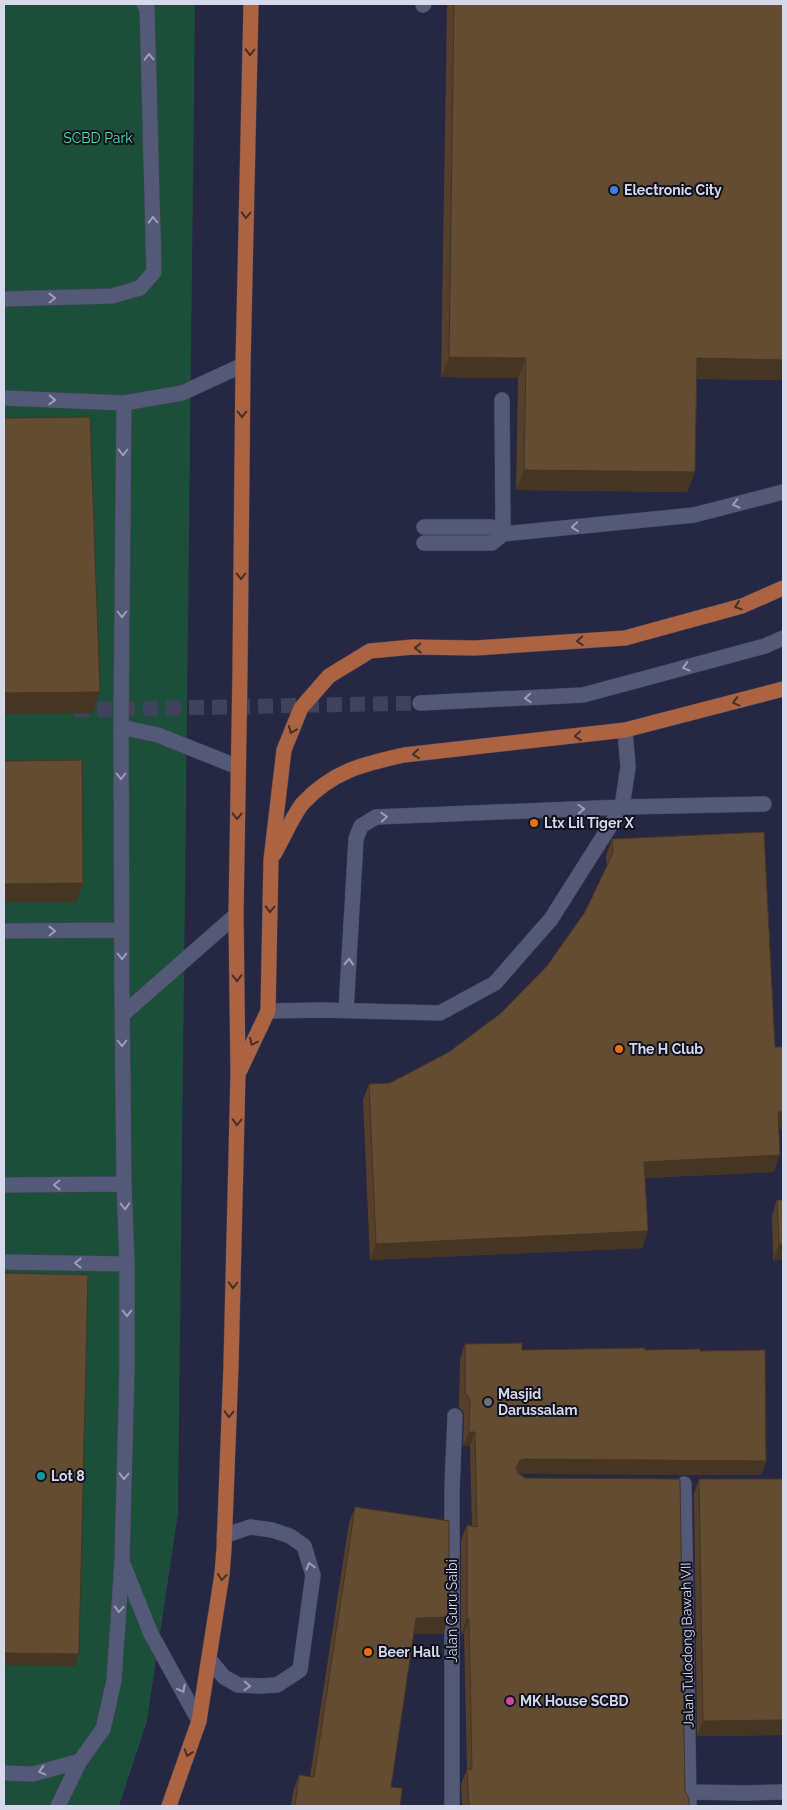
<svg xmlns="http://www.w3.org/2000/svg" width="787" height="1810" viewBox="0 0 787 1810" font-family="Raleway,sans-serif">
<style>
.green{fill:#1b4f39}
.lines{fill:none;stroke-linecap:round;stroke-linejoin:round}
.minor-tunnel{stroke:#40425c;stroke-width:15;stroke-dasharray:15 8;stroke-linecap:butt}
.minor-casing{stroke:#42445b;stroke-width:16}
.major-casing{stroke:#42445b;stroke-width:16}
.minor{stroke:#555978;stroke-width:15}
.major{stroke:#ab6341;stroke-width:15}
.wall{fill:#55412b}
.shaded-wall{fill:#453523}
.building{fill:#634c32;stroke:#453523}
.oneway{stroke:#462e2a}
.oneway2{stroke:#9c9fb7}
.shop-dot{fill:#3f7fe0;stroke:#10121e;stroke-width:2}
.food-dot{fill:#e8710a;stroke:#10121e;stroke-width:2}
.worship-dot{fill:#6b7280;stroke:#10121e;stroke-width:2}
.culture-dot{fill:#0f9aa8;stroke:#10121e;stroke-width:2}
.hotel-dot{fill:#d1479c;stroke:#10121e;stroke-width:2}
.labels{text-anchor:middle;stroke-width:4;stroke-linejoin:round;paint-order:stroke}
.park-label{font-size:14px;fill:#49e1a3;stroke:#10121e}
.poi-label{font-size:14px;font-weight:bold;fill:#d6d9eb;stroke:#10121e;text-anchor:start}
.street-label{font-size:14px;fill:#d6d9eb;stroke:#10121e}
</style>
<rect width="100%" height="100%" fill="#252743"/>
<path class="green" d="M 4,4 L 195,4 L 178,1513 L 147,1721 L 119,1806 L 4,1806 Z"/>
<g class="lines">
<path class="minor-tunnel" d="M 74,710 L 420,703"/>
<g class="minor-casing">
<path id="minor" d="M 423,5 L 424,4
M 4,299 L 112,296 L 140,288 L 154,272 L 147,7 L 144,4
M 4,398 L 124,403 L 182,393 L 243,365
M 502,400 L 503,534
M 424,527 L 491,527 L 503,534
M 424,543 L 492,543 L 503,534 L 694,515 L 783,492
M 420,703 L 583,695 L 765,646 L 783,638
M 121,727 L 158,735 L 238,767
M 4,931 L 122,930
M 268,1011 L 322,1010 L 440,1013 L 495,983 L 551,919 L 622,807 L 628,767 L 625,730
M 346,1011 L 356,839 L 361,826 L 376,817 L 622,807 L 764,804
M 122,1015 L 236,915
M 4,1185 L 124,1184
M 4,1262 L 127,1264
M 684,1484 L 689,1806
M 123,1564 L 151,1634 L 199,1721
M 209,1659 L 224,1677 L 238,1685 L 259,1686 L 277,1685 L 300,1670 L 313,1575 L 304,1546 L 290,1536 L 272,1530 L 250,1527 L 224,1536
M 4,1773 L 33,1774 L 80,1761
M 690,1792 L 745,1793 L 783,1792
M 58,1806 L 80,1761 L 103,1729 L 114,1681 L 122,1561 L 127,1369 L 127,1264 L 124,1184 L 122,995 L 121,727 L 124,403
M 452,1806 L 452,1489 L 455,1416"/>
</g>
<g class="major-casing">
<path id="major" d="M 274,854 C 282,841 294,813 303,803 C 333,771 363,764 404,755 L 625,730 L 783,689
M 240,1070 L 268,1011 L 271,860 L 284,750 L 301,708 L 329,676 L 370,651 L 413,647 L 475,648 L 625,638 L 742,606 L 783,588
M 169,1806 L 199,1721 L 222,1574 L 224,1549 L 231,1366 L 238,1073 L 236,915 L 240,670 L 243,365 L 251,4"/>
</g>
<use href="#minor" class="minor"/>
<use href="#major" class="major"/>
</g>
<path class="wall" d="M 447,4 L 783,4 L 783,380 L 696,379 L 695,472 L 687,492 L 516,490 L 518,378 L 441,377 Z
M 612,839 L 778,1129 L 774,1172 L 645,1178 L 648,1231 L 642,1248 L 370,1260 L 363,1100 L 369,1084 L 390,1083 L 449,1052 L 501,1013 L 547,966 L 585,912 L 607,866 L 606,856 Z
M 777,1200 L 783,1259 L 773,1260 L 772,1215 Z
M 465,1344 L 522,1350 L 700,1351 L 766,1461 L 761,1475 L 519,1474 L 685,1791 L 689,1806 L 462,1806 L 461,1784 L 467,1769 L 464,1634 L 461,1634 L 461,1540 L 467,1525 L 472,1526 L 470,1446 L 463,1446 L 464,1416 L 463,1411 L 459,1408 L 460,1359 Z
M 699,1479 L 783,1479 L 783,1735 L 697,1736 L 694,1494 Z
M 355,1507 L 449,1617 L 443,1634 L 414,1634 L 391,1787 L 400,1806 L 291,1806 L 293,1792 L 299,1775 L 310,1777 L 349,1523 Z"/>
<path class="shaded-wall" d="M 449,357 L 526,358 L 518,378 L 441,377 Z
M 697,358 L 783,360 L 783,380 L 689,379 Z
M 524,470 L 695,472 L 687,492 L 516,490 Z
M 100,692 L 93,713 L 4,714 L 4,693 Z
M 83,883 L 76,902 L 4,902 L 4,884 Z
M 778,1112 L 783,1112 L 783,1129 L 772,1129 Z
M 780,1155 L 774,1172 L 638,1178 L 644,1162 Z
M 648,1231 L 642,1248 L 370,1260 L 376,1244 Z
M 779,1244 L 783,1244 L 783,1259 L 773,1260 Z
M 469,1432 L 475,1432 L 470,1446 L 463,1446 Z
M 525,1459 L 766,1461 L 761,1475 L 520,1474 L 515,1475 L 516,1468 L 520,1460 Z
M 449,1617 L 443,1634 L 410,1634 L 416,1618 Z
M 467,1619 L 469,1619 L 464,1634 L 461,1634 Z
M 4,1653 L 79,1654 L 75,1666 L 4,1665 Z
M 783,1720 L 783,1735 L 697,1736 L 703,1721 Z"/>
<path class="building" d="M 454,4 L 783,4 L 783,360 L 697,358 L 695,472 L 524,470 L 526,358 L 449,357 Z
M 90,417 L 100,692 L 4,693 L 4,418 Z
M 82,760 L 83,883 L 4,884 L 4,761 Z
M 764,832 L 775,1047 L 783,1047 L 783,1112 L 778,1112 L 780,1155 L 644,1162 L 648,1231 L 376,1244 L 369,1084 L 390,1083 L 449,1052 L 501,1013 L 547,966 L 585,912 L 613,853 L 612,839 Z
M 777,1200 L 783,1200 L 783,1244 L 779,1244 Z
M 4,1273 L 88,1275 L 79,1654 L 4,1653 Z
M 522,1343 L 522,1350 L 645,1348 L 645,1350 L 700,1349 L 700,1351 L 765,1350 L 766,1461 L 525,1459 L 520,1460 L 516,1468 L 518,1473 L 525,1478 L 680,1479 L 685,1791 L 689,1799 L 689,1806 L 469,1806 L 467,1769 L 472,1769 L 469,1619 L 467,1619 L 467,1525 L 477,1527 L 475,1432 L 469,1432 L 470,1402 L 468,1396 L 465,1393 L 465,1344 Z
M 699,1479 L 783,1479 L 783,1720 L 703,1721 Z
M 355,1507 L 449,1521 L 449,1617 L 416,1618 L 391,1787 L 402,1788 L 400,1806 L 295,1806 L 299,1775 L 314,1777 Z"/>
<defs><path id="oneway-chevron" d="M-2-3.5L2.5 0L-2 3.5" fill="none" stroke-width="1.6" stroke-linecap="round" stroke-linejoin="round" transform="scale(1.25)"/></defs>
<g class="oneway">
<use href="#oneway-chevron" transform="translate(250 52) rotate(91)"/>
<use href="#oneway-chevron" transform="translate(246 215) rotate(91)"/>
<use href="#oneway-chevron" transform="translate(242 414) rotate(90)"/>
<use href="#oneway-chevron" transform="translate(241 576) rotate(90)"/>
<use href="#oneway-chevron" transform="translate(738 606) rotate(162)"/>
<use href="#oneway-chevron" transform="translate(580 641) rotate(176)"/>
<use href="#oneway-chevron" transform="translate(418 648) rotate(179)"/>
<use href="#oneway-chevron" transform="translate(736 702) rotate(165)"/>
<use href="#oneway-chevron" transform="translate(292 730) rotate(112)"/>
<use href="#oneway-chevron" transform="translate(578 736) rotate(174)"/>
<use href="#oneway-chevron" transform="translate(416 754) rotate(174)"/>
<use href="#oneway-chevron" transform="translate(237 816) rotate(91)"/>
<use href="#oneway-chevron" transform="translate(270 909) rotate(91)"/>
<use href="#oneway-chevron" transform="translate(237 978) rotate(89)"/>
<use href="#oneway-chevron" transform="translate(253 1042) rotate(116)"/>
<use href="#oneway-chevron" transform="translate(237 1122) rotate(91)"/>
<use href="#oneway-chevron" transform="translate(233 1285) rotate(91)"/>
<use href="#oneway-chevron" transform="translate(229 1414) rotate(92)"/>
<use href="#oneway-chevron" transform="translate(222 1577) rotate(97)"/>
<use href="#oneway-chevron" transform="translate(188 1753) rotate(109)"/>
</g>
<g class="oneway2">
<use href="#oneway-chevron" transform="translate(149 57) rotate(-91)"/>
<use href="#oneway-chevron" transform="translate(153 220) rotate(-91)"/>
<use href="#oneway-chevron" transform="translate(52 298) rotate(-1)"/>
<use href="#oneway-chevron" transform="translate(52 400) rotate(2)"/>
<use href="#oneway-chevron" transform="translate(123 452) rotate(90)"/>
<use href="#oneway-chevron" transform="translate(736 504) rotate(166)"/>
<use href="#oneway-chevron" transform="translate(575 527) rotate(174)"/>
<use href="#oneway-chevron" transform="translate(122 614) rotate(90)"/>
<use href="#oneway-chevron" transform="translate(686 667) rotate(165)"/>
<use href="#oneway-chevron" transform="translate(528 698) rotate(177)"/>
<use href="#oneway-chevron" transform="translate(121 776) rotate(90)"/>
<use href="#oneway-chevron" transform="translate(581 809) rotate(-2)"/>
<use href="#oneway-chevron" transform="translate(384 817) rotate(-3)"/>
<use href="#oneway-chevron" transform="translate(52 931) rotate(-1)"/>
<use href="#oneway-chevron" transform="translate(122 956) rotate(90)"/>
<use href="#oneway-chevron" transform="translate(349 962) rotate(-87)"/>
<use href="#oneway-chevron" transform="translate(122 1043) rotate(90)"/>
<use href="#oneway-chevron" transform="translate(57 1185) rotate(179)"/>
<use href="#oneway-chevron" transform="translate(125 1206) rotate(88)"/>
<use href="#oneway-chevron" transform="translate(78 1263) rotate(-179)"/>
<use href="#oneway-chevron" transform="translate(127 1313) rotate(90)"/>
<use href="#oneway-chevron" transform="translate(124 1476) rotate(91)"/>
<use href="#oneway-chevron" transform="translate(310 1566) rotate(-106)"/>
<use href="#oneway-chevron" transform="translate(119 1609) rotate(94)"/>
<use href="#oneway-chevron" transform="translate(247 1686) rotate(2)"/>
<use href="#oneway-chevron" transform="translate(182 1689) rotate(61)"/>
<use href="#oneway-chevron" transform="translate(42 1771) rotate(165)"/>
</g>
<circle class="shop-dot" cx="614" cy="190" r="5"/>
<g class="food-dot">
<circle cx="534" cy="823" r="5"/>
<circle cx="619" cy="1049" r="5"/>
<circle cx="368" cy="1652" r="5"/>
</g>
<circle class="worship-dot" cx="488" cy="1402" r="5"/>
<circle class="culture-dot" cx="41" cy="1476" r="5"/>
<circle class="hotel-dot" cx="510" cy="1701" r="5"/>
<g class="labels">
<g class="park-label">
<text x="98" y="143">SCBD Park</text>
</g>
<g class="poi-label">
<text x="624" y="195">Electronic City</text>
<text x="544" y="828">Ltx Lil Tiger X</text>
<text x="629" y="1054">The H Club</text>
<text x="498" y="1399">Masjid<tspan x="498" dy="16">Darussalam</tspan></text>
<text x="51" y="1481">Lot 8</text>
<text x="378" y="1657">Beer Hall</text>
<text x="520" y="1706">MK House SCBD</text>
</g>
<g class="street-label">
<text transform="translate(452 1611) rotate(-90)" y="5">Jalan Guru Saibi</text>
<text transform="translate(687 1645) rotate(-91)" y="5">Jalan Tulodong Bawah VII</text>
</g>
</g>
<rect width="787" height="1810" fill="none" stroke="#d6d9eb" stroke-width="10"/>
</svg>
